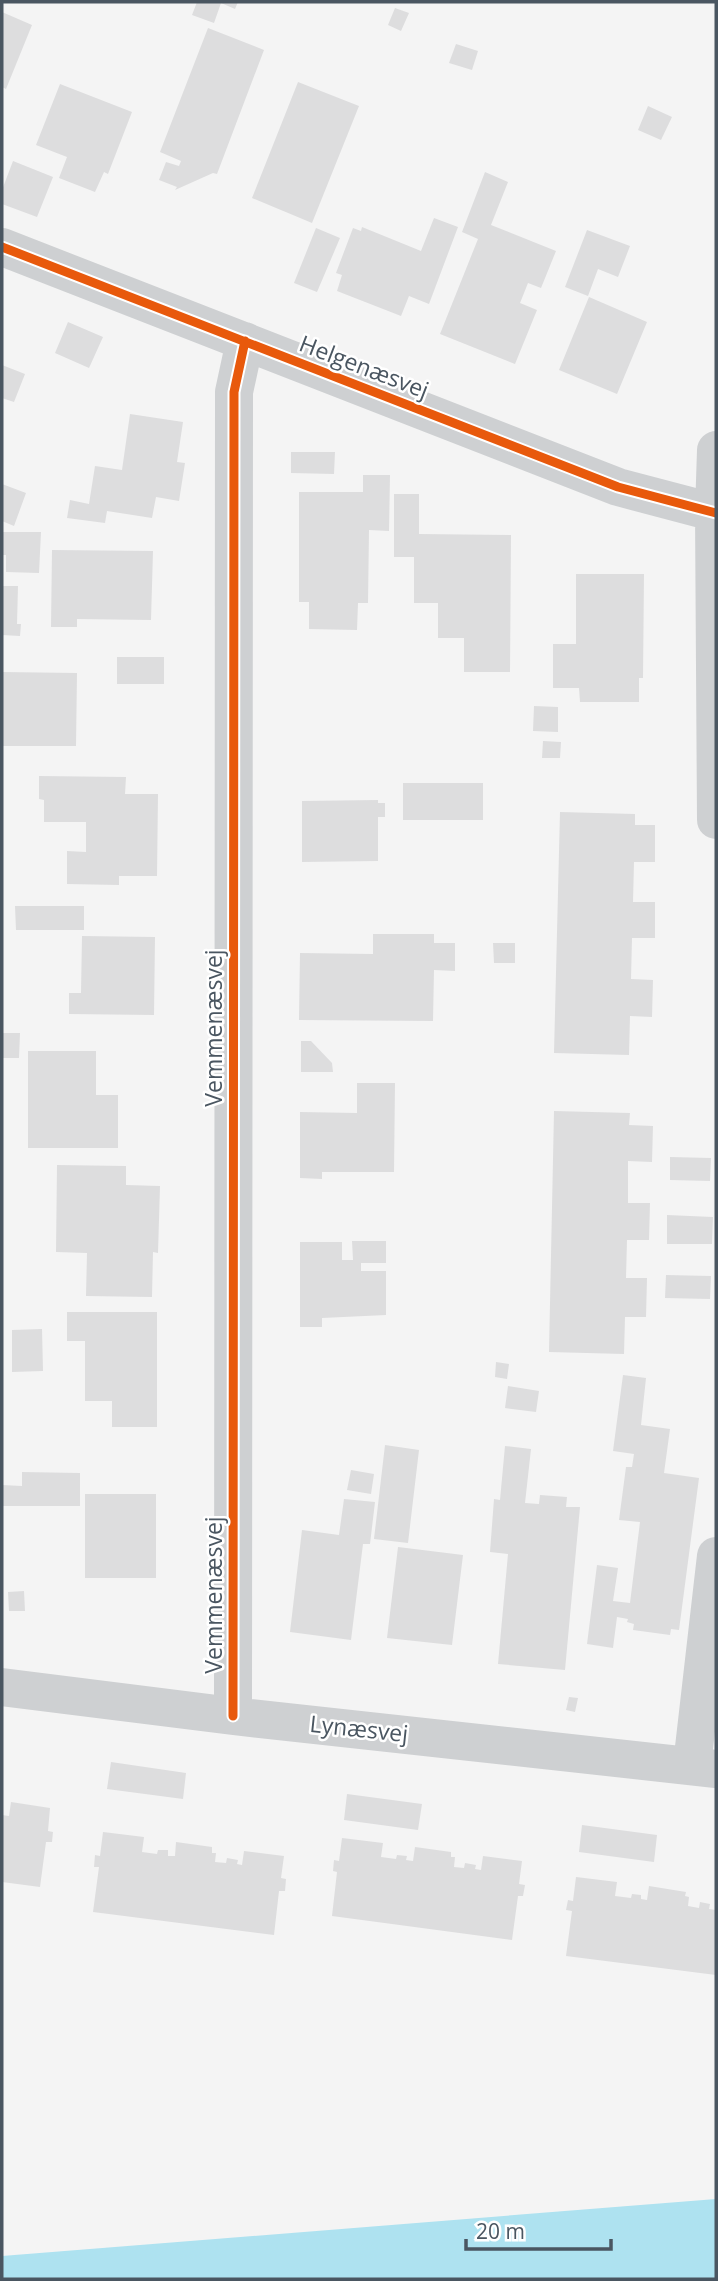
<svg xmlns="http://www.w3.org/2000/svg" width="718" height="2281" viewBox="0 0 718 2281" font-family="'Open Sans',sans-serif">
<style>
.water{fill:#aee2f0}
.building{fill:#ddddde}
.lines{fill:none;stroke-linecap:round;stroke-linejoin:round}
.minor{stroke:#ced0d2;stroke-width:38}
.cycleway-casing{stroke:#fff;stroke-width:13}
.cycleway{stroke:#e8590c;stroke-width:9}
.labels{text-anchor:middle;stroke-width:5;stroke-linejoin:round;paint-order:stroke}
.street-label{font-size:23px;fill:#4a5661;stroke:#fff}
</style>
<rect width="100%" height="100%" fill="#f4f4f4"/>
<path class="water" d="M 716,2199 L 716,2279 L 2,2279 L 2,2256 Z"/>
<path class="building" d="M 197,2 L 238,2 L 235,9 L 221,3 L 214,23 L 192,15 Z
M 395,8 L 409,13 L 401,31 L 388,25 Z
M 2,12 L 32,25 L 6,89 L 2,87 Z
M 208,28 L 264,50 L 217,174 L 213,173 L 175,190 L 177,187 L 159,180 L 166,162 L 179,166 L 181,161 L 160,152 Z
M 456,44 L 478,51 L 472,70 L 449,63 Z
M 298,82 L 359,106 L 312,223 L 252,198 Z
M 60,84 L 132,112 L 108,174 L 104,172 L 95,192 L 59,178 L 67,157 L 36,145 Z
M 648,106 L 672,117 L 661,140 L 638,130 Z
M 13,161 L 53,177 L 37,217 L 2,204 L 2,190 Z
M 485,172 L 508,182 L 491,225 L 556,251 L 541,288 L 528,283 L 520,303 L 537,310 L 515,364 L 440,334 L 478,239 L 462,232 Z
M 434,218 L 458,227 L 429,304 L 409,296 L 401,316 L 337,291 L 342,275 L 336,273 L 353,228 L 361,231 L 362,227 L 421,251 Z
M 316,228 L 340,238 L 317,292 L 294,283 Z
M 587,230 L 630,246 L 618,277 L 598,269 L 588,296 L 565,287 Z
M 589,297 L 647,322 L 617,394 L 559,370 Z
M 68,322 L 103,337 L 89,368 L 55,353 Z
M 2,365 L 25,374 L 14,402 L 2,398 Z
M 130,414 L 183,422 L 177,462 L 185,463 L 179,501 L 156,497 L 152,518 L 107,511 L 105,523 L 67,518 L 70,500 L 89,504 L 95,466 L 122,470 Z
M 291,452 L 335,452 L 334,474 L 291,473 Z
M 363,475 L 390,475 L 389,531 L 369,530 L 368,603 L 358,603 L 357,630 L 309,629 L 309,602 L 299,602 L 299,492 L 363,492 Z
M 2,484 L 26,493 L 14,526 L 2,521 Z
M 394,494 L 419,494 L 419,534 L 511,535 L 510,672 L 464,672 L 464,638 L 438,638 L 438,603 L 414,603 L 414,557 L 394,557 Z
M 2,532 L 41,532 L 39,573 L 6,572 L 6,555 L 2,555 Z
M 52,550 L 153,551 L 151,620 L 77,619 L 77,627 L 51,627 Z
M 576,574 L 644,574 L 643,678 L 639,678 L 639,702 L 580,702 L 579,688 L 553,688 L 553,644 L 576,644 Z
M 2,586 L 18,586 L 17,624 L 21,624 L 20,636 L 2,635 Z
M 117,657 L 164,657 L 164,684 L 117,684 Z
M 2,672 L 77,673 L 76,746 L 2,746 Z
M 534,706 L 558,707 L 558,732 L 533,731 Z
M 543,741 L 561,742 L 560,758 L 542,758 Z
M 39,776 L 126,777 L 125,794 L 158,794 L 157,876 L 119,876 L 119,885 L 67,884 L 67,851 L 86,852 L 86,822 L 44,822 L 44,800 L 39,799 Z
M 403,783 L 483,783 L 483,820 L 403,820 Z
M 378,800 L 378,803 L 385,803 L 385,817 L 378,817 L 378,861 L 302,862 L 302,801 Z
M 560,812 L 635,814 L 635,825 L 655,825 L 655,862 L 634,862 L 633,902 L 655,902 L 655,938 L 632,938 L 631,979 L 653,980 L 652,1017 L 630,1016 L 629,1055 L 554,1053 Z
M 15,906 L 84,906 L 84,930 L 16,930 Z
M 373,934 L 434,934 L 434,943 L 455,943 L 455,971 L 434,970 L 433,1021 L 299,1020 L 300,953 L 373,954 Z
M 82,936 L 155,937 L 154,1015 L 69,1014 L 69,993 L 81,993 Z
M 493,943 L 515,943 L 515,963 L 494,963 Z
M 2,1033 L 20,1033 L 19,1058 L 2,1058 Z
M 301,1041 L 311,1041 L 332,1063 L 333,1072 L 301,1072 Z
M 28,1051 L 96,1051 L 96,1095 L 118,1095 L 118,1148 L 28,1148 Z
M 357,1083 L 395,1083 L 394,1172 L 322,1172 L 322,1179 L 300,1178 L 300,1112 L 357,1113 Z
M 554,1111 L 630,1113 L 629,1125 L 653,1126 L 652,1162 L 628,1161 L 628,1203 L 650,1203 L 649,1240 L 627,1240 L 626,1278 L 647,1278 L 646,1317 L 625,1317 L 624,1354 L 549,1352 Z
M 670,1157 L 711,1158 L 710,1181 L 670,1180 Z
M 57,1165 L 126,1166 L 126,1185 L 160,1186 L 158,1253 L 153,1252 L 152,1297 L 86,1296 L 87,1253 L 56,1252 Z
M 667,1215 L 713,1217 L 712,1244 L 667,1244 Z
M 352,1241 L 386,1241 L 386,1263 L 361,1263 L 361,1271 L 386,1271 L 386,1315 L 322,1318 L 322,1327 L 300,1327 L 300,1242 L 342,1242 L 342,1260 L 353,1260 Z
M 666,1275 L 711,1276 L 710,1299 L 665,1298 Z
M 67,1312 L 157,1312 L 157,1427 L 112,1427 L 112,1401 L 85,1401 L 85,1341 L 67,1341 Z
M 42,1329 L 43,1371 L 12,1372 L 12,1330 Z
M 496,1362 L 509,1364 L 507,1379 L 495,1377 Z
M 623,1375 L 646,1378 L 641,1425 L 670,1429 L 664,1473 L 699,1478 L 679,1630 L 671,1629 L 670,1635 L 633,1630 L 634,1624 L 627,1622 L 628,1619 L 617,1617 L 613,1648 L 587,1644 L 597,1565 L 618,1568 L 613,1601 L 630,1603 L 640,1522 L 619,1520 L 626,1467 L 632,1467 L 634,1454 L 613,1451 Z
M 508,1386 L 539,1391 L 536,1412 L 505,1408 Z
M 385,1445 L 419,1450 L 408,1543 L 374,1539 Z
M 505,1446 L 531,1449 L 525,1503 L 539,1504 L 540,1495 L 567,1497 L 566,1507 L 580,1507 L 565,1670 L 498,1664 L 508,1554 L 490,1552 L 494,1499 L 500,1500 Z
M 351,1470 L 374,1474 L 371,1494 L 347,1490 Z
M 22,1472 L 80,1473 L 80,1506 L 2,1506 L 2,1485 L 22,1486 Z
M 85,1494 L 156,1494 L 156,1578 L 85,1578 Z
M 344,1499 L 375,1502 L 370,1544 L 363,1544 L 351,1640 L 290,1632 L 302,1530 L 339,1535 Z
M 398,1547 L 463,1555 L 452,1645 L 387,1638 Z
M 24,1591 L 25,1611 L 9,1611 L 8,1592 Z
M 569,1697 L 578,1698 L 575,1712 L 566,1710 Z
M 111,1762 L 186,1773 L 183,1799 L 107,1789 Z
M 347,1794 L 422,1804 L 418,1830 L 344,1820 Z
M 11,1802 L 50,1808 L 48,1831 L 53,1832 L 52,1842 L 46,1842 L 40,1887 L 2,1882 L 2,1815 L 9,1816 Z
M 582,1825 L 657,1835 L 654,1862 L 579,1852 Z
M 103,1832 L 144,1837 L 142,1852 L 157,1854 L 158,1850 L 168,1850 L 168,1856 L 175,1856 L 176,1842 L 212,1847 L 212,1853 L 216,1853 L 215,1862 L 226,1863 L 227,1858 L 238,1860 L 237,1864 L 242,1865 L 244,1851 L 284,1856 L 281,1878 L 286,1879 L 285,1891 L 279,1891 L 274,1935 L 93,1912 L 99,1867 L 94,1867 L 95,1855 L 100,1856 Z
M 342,1838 L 383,1843 L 381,1857 L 396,1859 L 397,1855 L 407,1856 L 406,1860 L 413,1861 L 415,1847 L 451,1852 L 451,1857 L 455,1857 L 454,1867 L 464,1868 L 465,1863 L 476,1865 L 475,1869 L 481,1870 L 483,1856 L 522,1861 L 519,1884 L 525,1885 L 523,1896 L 518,1896 L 512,1940 L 332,1916 L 337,1872 L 333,1871 L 334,1860 L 339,1861 Z
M 576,1877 L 617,1882 L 615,1896 L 631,1898 L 632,1894 L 641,1895 L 641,1899 L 647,1900 L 649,1886 L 686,1892 L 685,1896 L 689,1897 L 688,1906 L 699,1908 L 700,1902 L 710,1904 L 709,1909 L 716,1910 L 716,1975 L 566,1956 L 572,1911 L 566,1910 L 568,1900 L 573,1901 Z"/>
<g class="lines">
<path class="minor" d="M 2,247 L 618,487 L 716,513
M 716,450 L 714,512 L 716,820
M 2,1687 L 233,1716 L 716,1769
M 233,1716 L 234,392 L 245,341
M 692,1765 L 716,1556"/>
<g class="cycleway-casing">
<path id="cycleway" d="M 2,247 L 618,487 L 716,513
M 233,1716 L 234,392 L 245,341"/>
</g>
<use href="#cycleway" class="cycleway"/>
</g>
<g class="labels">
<g class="street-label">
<text transform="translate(364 367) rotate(21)" y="8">Helgenæsvej</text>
<text transform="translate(214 1028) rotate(-90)" y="8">Vemmenæsvej</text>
<text transform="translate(214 1595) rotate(-90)" y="8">Vemmenæsvej</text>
<text transform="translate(359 1729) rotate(6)" y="8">Lynæsvej</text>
</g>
</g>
<rect width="718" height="2281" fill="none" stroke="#4a5661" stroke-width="7"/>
<path d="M466 2239v10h145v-10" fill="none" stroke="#4a5661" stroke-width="3.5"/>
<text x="476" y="2239" font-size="21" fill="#4a5661" stroke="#ffffff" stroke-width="5" paint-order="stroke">20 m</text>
</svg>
